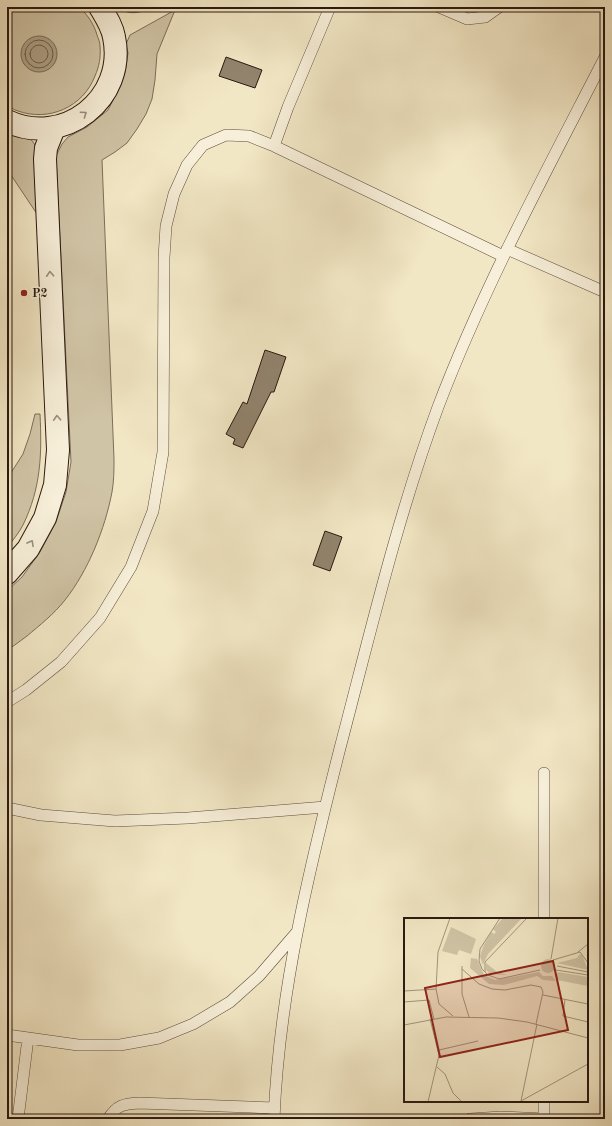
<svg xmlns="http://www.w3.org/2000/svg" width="612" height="1126" viewBox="0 0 612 1126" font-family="'Old Standard TT',serif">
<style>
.green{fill:#d0c4a6;stroke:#7d6e5b}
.water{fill:#aea187;stroke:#796a57}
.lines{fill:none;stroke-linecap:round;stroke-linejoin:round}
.shore{stroke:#6c5c4c;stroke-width:1}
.building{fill:#92846e;stroke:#2a1810}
.lane-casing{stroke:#5c4c3d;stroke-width:12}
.secondary-casing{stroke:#2a1810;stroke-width:24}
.lane{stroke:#f7efd9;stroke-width:11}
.secondary{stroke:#f7efd9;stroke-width:22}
.oneway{stroke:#9b8e7f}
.poi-dot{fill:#8f2418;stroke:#f7efd9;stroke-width:1.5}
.labels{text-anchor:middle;stroke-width:3.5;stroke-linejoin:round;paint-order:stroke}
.poi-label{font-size:12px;font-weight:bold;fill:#2a1810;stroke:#f7efd9;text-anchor:start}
.inset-road{fill:none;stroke:#a2947d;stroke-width:1}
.view{fill:#8f2418;fill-opacity:0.15;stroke:#8f2418;stroke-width:2}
.inset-edge{fill:none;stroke:#2a1810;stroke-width:2}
</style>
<rect width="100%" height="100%" fill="#f2e7c5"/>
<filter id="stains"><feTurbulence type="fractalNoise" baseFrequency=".005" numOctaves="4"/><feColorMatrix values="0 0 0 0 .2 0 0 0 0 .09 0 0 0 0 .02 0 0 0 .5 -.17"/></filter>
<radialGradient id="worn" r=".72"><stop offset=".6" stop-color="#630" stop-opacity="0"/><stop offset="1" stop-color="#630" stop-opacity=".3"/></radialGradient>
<path class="green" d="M 7,7 L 79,7 C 87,14 94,24 97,35 C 98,38 100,42 100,46 C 101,57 99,67 95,76 C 83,107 49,122 18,111 C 14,110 10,107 7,105 Z
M 118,7 L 152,7 C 141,13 128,16 118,7 Z
M 175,10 L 157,54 L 155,80 L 152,99 L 146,114 L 137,129 L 127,143 L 115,152 L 102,160 L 114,459 C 114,470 114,481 112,492 C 105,529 88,571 65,600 C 54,614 40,625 27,636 C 20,641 14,646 7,650 L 7,591 L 22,577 L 40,552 L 56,522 L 66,492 L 71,462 L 56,156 L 62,144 L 68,137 L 87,127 L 108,110 L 118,90 L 125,73 L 128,53 L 126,44 L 130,35 Z
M 17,133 C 27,137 31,137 36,147 L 37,214 L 7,169 L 7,135 L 10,134 Z
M 35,414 L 40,414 C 42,454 41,488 23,525 C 19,533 12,541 7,548 L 7,479 L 23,454 L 30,434 Z"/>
<path class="water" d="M21 54a18 18 0 1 1 36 0a18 18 0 1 1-36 0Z"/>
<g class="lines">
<path class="shore" d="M25 54a14 14 0 1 1 28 0a14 14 0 1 1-28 0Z
M30 54a9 9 0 1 1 18 0a9 9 0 1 1-18 0Z"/>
</g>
<path class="building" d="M 226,57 L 262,70 L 255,88 L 219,76 Z
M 265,350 L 286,357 L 274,392 L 271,392 L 243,448 L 233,444 L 235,439 L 226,434 L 243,402 L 247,404 Z
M 325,531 L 342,537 L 330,571 L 313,565 Z"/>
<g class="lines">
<g class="lane-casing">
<path id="lane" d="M 439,7 L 467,19 L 485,17 L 499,7
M 274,146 L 288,107 L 330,7
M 507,249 L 605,292
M 7,702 L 26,690 L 61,662 L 100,618 L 131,567 L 153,511 L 163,452 L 164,258 L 166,226 L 174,194 L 187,165 L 203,145 L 226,135 L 249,136 L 274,146 L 503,256
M 544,773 L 544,919
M 7,808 L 41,815 L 115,821 L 188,818 L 325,807
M 7,1035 L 78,1045 L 120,1045 L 159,1038 L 193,1024 L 230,1002 L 259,976 L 297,932
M 544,1101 L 544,1119
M 18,1119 L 28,1038
M 108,1119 C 117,1105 123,1104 139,1103 L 274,1108
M 274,1119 C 279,993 309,870 340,748 C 370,634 397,518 438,407 C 484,286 546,172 605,57
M 470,1119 L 501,1117 L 545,1119"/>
</g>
<g class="secondary-casing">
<path id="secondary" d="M 7,121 C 63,148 127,99 114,37 C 112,26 106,17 100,7
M 7,573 L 28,549 L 45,518 L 55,485 L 58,450 L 45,159 L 46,148 L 54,128"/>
</g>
<use href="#lane" class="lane"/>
<use href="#secondary" class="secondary"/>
</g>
<defs><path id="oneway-chevron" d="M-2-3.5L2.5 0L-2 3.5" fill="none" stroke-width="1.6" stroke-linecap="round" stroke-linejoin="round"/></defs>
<g class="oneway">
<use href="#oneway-chevron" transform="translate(84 114) rotate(-35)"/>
<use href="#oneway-chevron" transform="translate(50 274) rotate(-93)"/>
<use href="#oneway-chevron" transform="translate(57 418) rotate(-93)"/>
<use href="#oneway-chevron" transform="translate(31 543) rotate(-61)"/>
</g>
<circle class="poi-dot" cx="24" cy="293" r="4"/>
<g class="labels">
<g class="poi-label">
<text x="32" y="297">P2</text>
</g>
</g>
<g transform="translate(404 918)">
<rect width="184" height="184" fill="#f2e7c5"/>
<path d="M 99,0 L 118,0 L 84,36 L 79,47 L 76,38 L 80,27 L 87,14 L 90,16 L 92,14 L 89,11 ZM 47,9 L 72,21 L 67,36 L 55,32 L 53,37 L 38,33 ZM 176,36 L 178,37 L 184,52 L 153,45 L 173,40 ZM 67,40 L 73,41 L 80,57 L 91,62 L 135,54 L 139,58 L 148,58 L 152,63 L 139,62 L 133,58 L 100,67 L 85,66 L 66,50 ZM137 48a7 7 0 1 1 14 0a7 7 0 1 1-14 0ZM 82,45 L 93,54 L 103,57 L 86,56 L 82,52 ZM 154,54 L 184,59 L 184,68 L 153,62 L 151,57 Z" fill="#d0c4a6"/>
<path class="inset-road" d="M 46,0 L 34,34 L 32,71 L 35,86 L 49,98M 96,0 L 76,31 L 75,43 L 78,51 L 84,57 L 95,61 L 136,52M 174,34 L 184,26M 147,41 L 154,0M 149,42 L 176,34 L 184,45M 58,48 L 58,76 L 65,99M 153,48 L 184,54M 58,51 L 75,66 L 88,71 L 101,72 L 127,67 L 137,69 L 139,74 L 132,106M 152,52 L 184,57M 81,54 L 81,44 L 123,0M 0,73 L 32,71M 139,77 L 184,86M 161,81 L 159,98 L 184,104M 0,84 L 25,82 L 30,101M 0,107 L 42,99 L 94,100 L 123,104 L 184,120M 35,132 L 74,123M 33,149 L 41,156 L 49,175 L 58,184M 117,183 L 133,106M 117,183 L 184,146M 24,184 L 35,137 L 26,101"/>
<path class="view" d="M 149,43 L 164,112 L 36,139 L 21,70 Z"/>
<rect width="184" height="184" class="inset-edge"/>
</g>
<rect width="612" height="1126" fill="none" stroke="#f2e7c5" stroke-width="24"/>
<rect x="8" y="8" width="596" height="1110" fill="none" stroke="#2a1810" stroke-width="2"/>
<rect x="12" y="12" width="588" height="1102" fill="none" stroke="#2a1810"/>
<rect width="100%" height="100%" filter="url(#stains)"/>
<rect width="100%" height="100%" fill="url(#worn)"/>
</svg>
